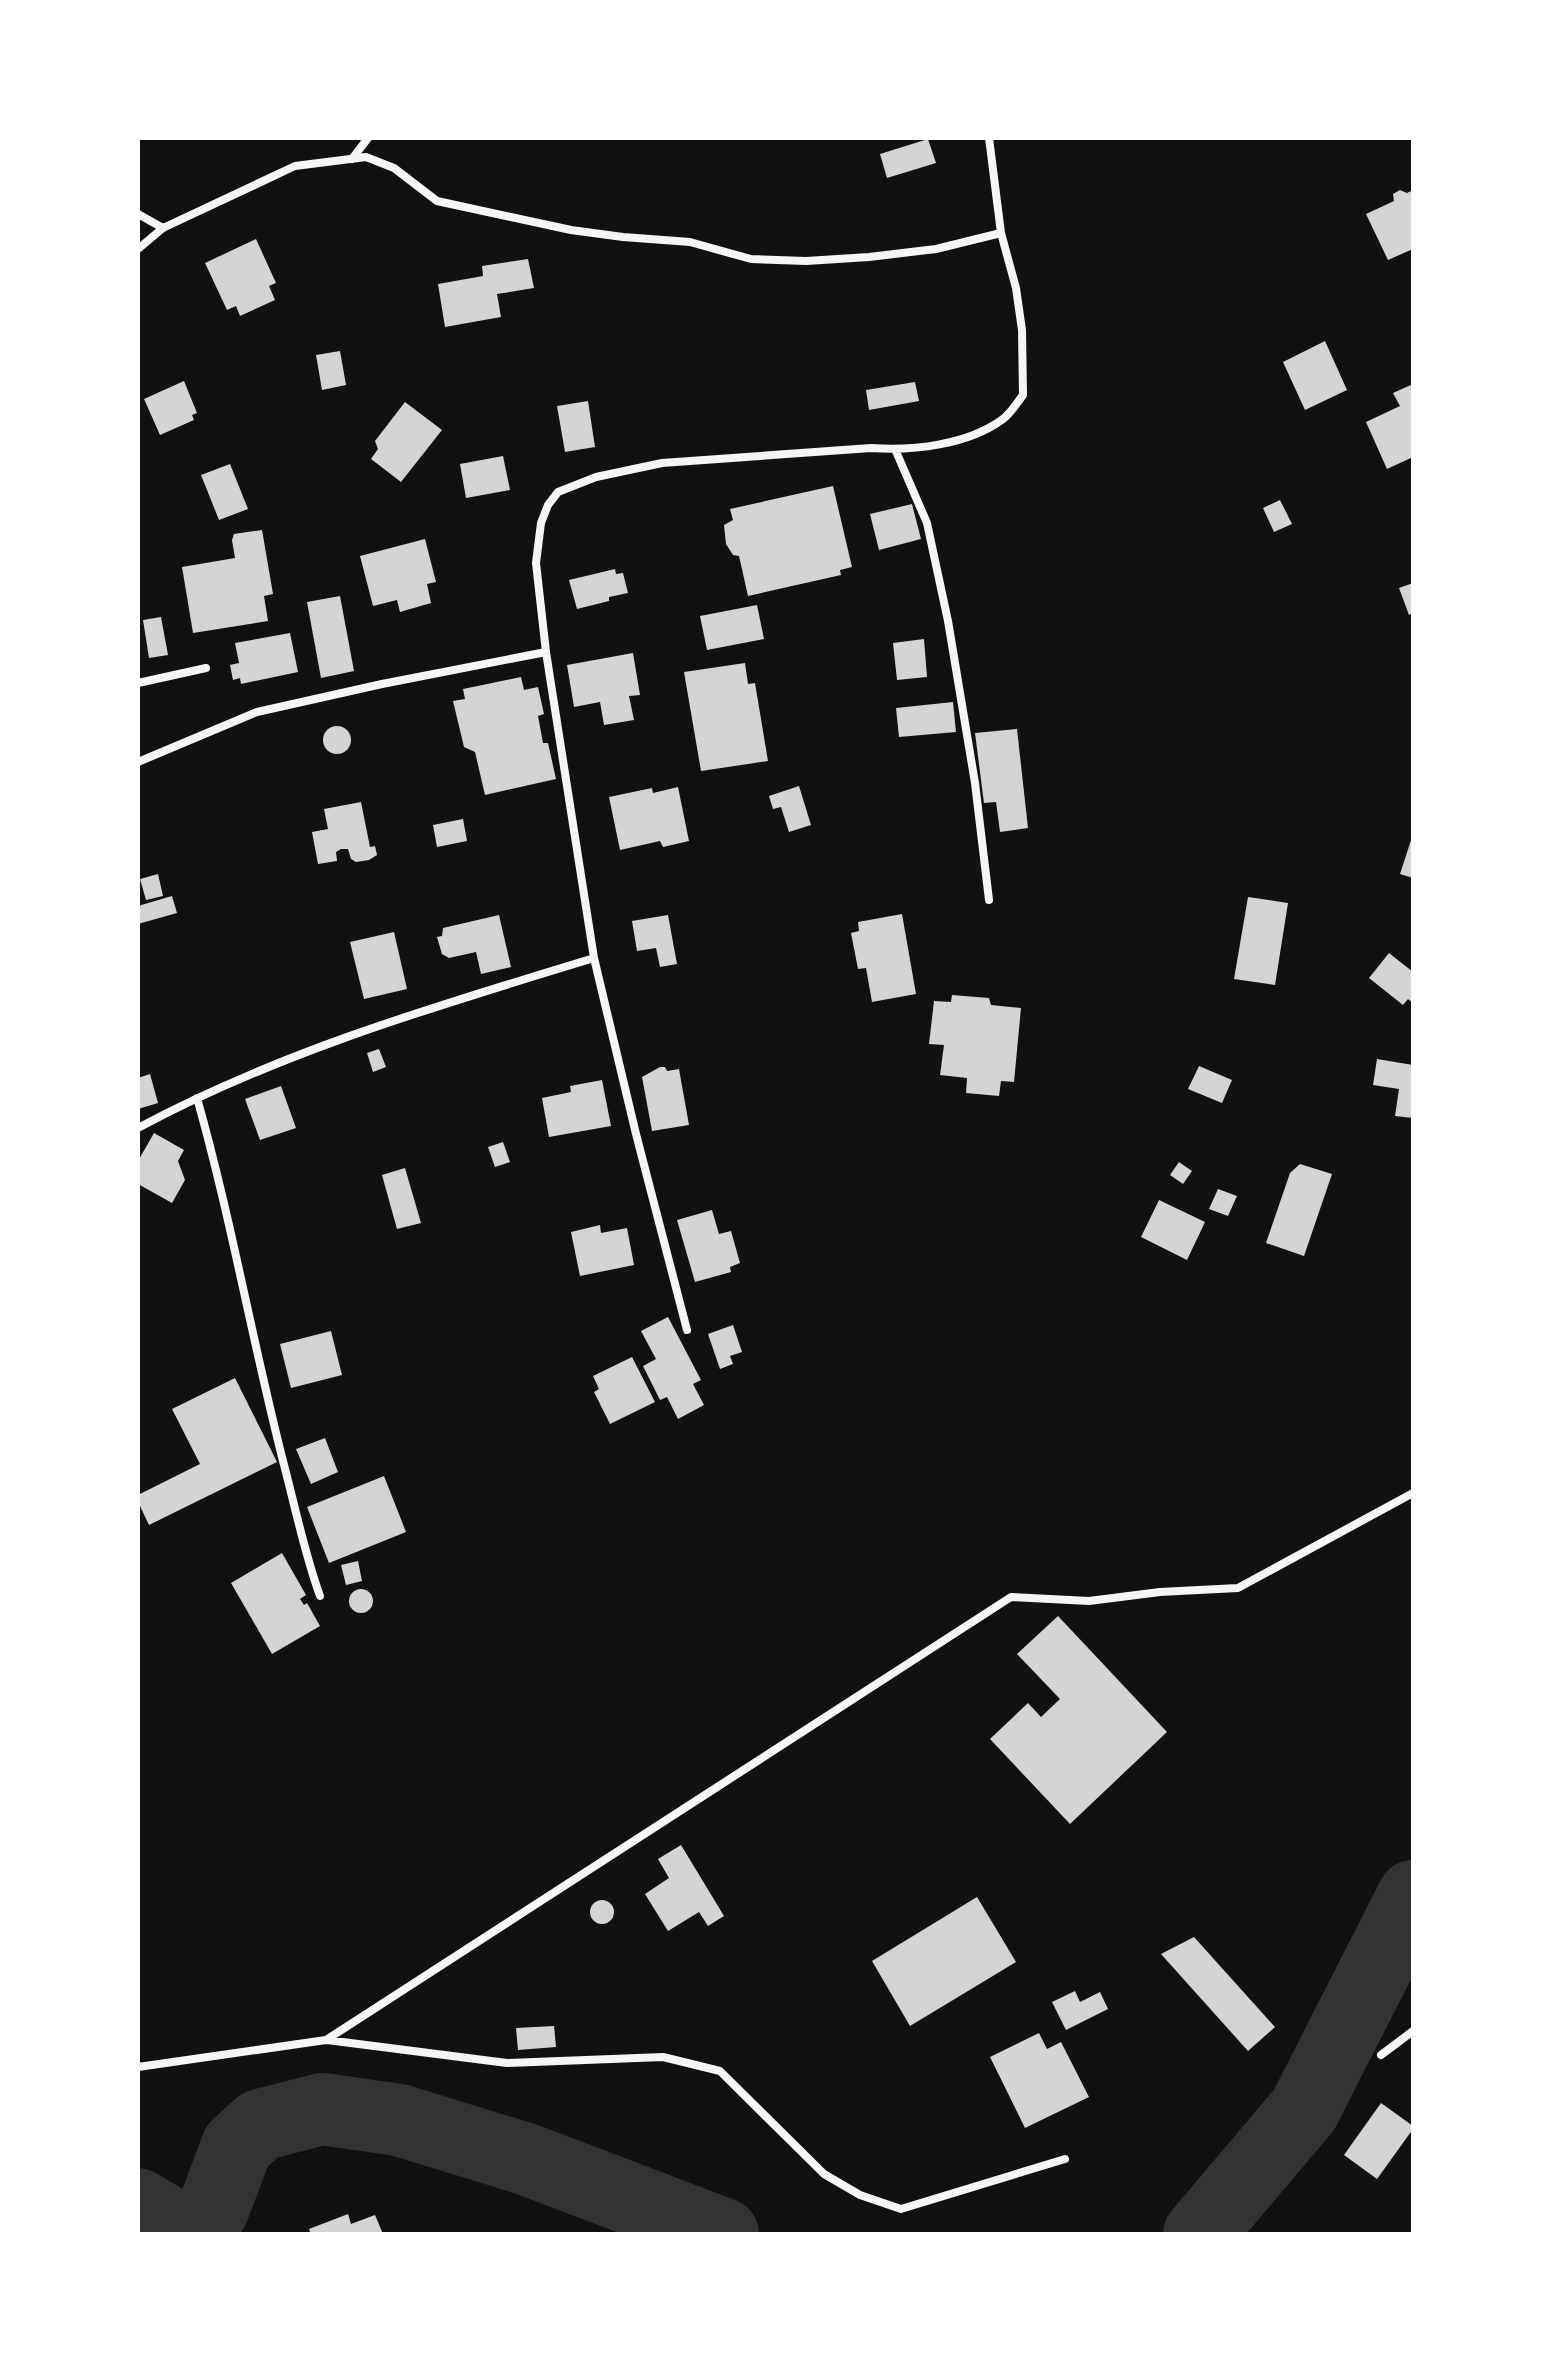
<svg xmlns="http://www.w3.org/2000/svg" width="1551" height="2372" viewBox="0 0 1551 2372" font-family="'Nunito Sans',sans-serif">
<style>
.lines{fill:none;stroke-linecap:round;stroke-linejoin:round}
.river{stroke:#333;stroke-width:72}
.building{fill:#d3d3d3}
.minor{stroke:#f5f5f5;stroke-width:8}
</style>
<rect width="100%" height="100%" fill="#111"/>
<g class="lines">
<path class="river" d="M 138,2204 L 188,2234
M 200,2234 L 214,2207 L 237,2146 L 260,2125 L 322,2109 L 399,2120 L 526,2159 L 723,2234
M 1199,2234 L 1304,2110 L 1413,1896"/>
</g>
<path class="building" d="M 928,139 L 936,163 L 887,178 L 880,154 Z
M 1400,190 L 1407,193 L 1413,190 L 1413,249 L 1388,260 L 1366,214 L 1394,201 L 1393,194 Z
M 256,239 L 276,283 L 269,286 L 275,300 L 240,316 L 236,306 L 227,310 L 205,263 Z
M 528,259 L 534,288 L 497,294 L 501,317 L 445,327 L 438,284 L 483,276 L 482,266 Z
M 1325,341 L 1347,390 L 1305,410 L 1283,362 Z
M 340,351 L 346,385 L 322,390 L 316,355 Z
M 184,381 L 197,413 L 192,415 L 194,420 L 160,435 L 144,399 Z
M 915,382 L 919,401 L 869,410 L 866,390 Z
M 1413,384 L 1413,457 L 1387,469 L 1366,422 L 1400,406 L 1393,393 Z
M 588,401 L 595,447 L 565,452 L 557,406 Z
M 405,402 L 442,430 L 401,482 L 371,459 L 378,449 L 375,441 Z
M 503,456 L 510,490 L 466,498 L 460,464 Z
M 230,464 L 248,509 L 219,520 L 201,475 Z
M 833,486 L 852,567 L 840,570 L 841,575 L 748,596 L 739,556 L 733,555 L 726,544 L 724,525 L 733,520 L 730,509 Z
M 1280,500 L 1292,524 L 1274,532 L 1263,508 Z
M 912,504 L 921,539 L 879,550 L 870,514 Z
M 262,530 L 273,594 L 264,596 L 268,621 L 193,633 L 182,567 L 235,558 L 232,540 L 234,534 Z
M 425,539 L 436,582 L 427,584 L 431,603 L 400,612 L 397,600 L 373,606 L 360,556 Z
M 615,569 L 616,574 L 623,573 L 628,593 L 609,597 L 609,601 L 577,609 L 569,580 Z
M 1413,583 L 1413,613 L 1409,615 L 1399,588 Z
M 340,596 L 354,671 L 321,678 L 307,602 Z
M 757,605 L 764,639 L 707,650 L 700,616 Z
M 161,617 L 168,655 L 149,658 L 143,620 Z
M 290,633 L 298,672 L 241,684 L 240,678 L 233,680 L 230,665 L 239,663 L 235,643 Z
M 924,639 L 927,677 L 897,680 L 893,643 Z
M 633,653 L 640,695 L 629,696 L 634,720 L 604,725 L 600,702 L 574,707 L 567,665 Z
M 745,663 L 748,684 L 755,683 L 768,761 L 701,771 L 684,672 Z
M 521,677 L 524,690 L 538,687 L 544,714 L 538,716 L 543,743 L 548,743 L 556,779 L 485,795 L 475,752 L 464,747 L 453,701 L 465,699 L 463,689 Z
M 953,702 L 956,732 L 899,737 L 896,708 Z
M323 740a14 14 0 1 1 28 0a14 14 0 1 1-28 0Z
M 1017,729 L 1028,828 L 1000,832 L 996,802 L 984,803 L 975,733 Z
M 799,786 L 811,825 L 789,832 L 781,807 L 773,809 L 769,796 Z
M 678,787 L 689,841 L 663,847 L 660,841 L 620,850 L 609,797 L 652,788 L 653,793 Z
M 361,802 L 370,847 L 375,846 L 377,855 L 369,860 L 356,862 L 351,859 L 348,849 L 341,849 L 336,852 L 337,861 L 318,864 L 312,832 L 328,829 L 324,809 Z
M 463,819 L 467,841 L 437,847 L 433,825 Z
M 1413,834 L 1413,878 L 1400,874 Z
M 158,874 L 163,896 L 146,900 L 140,879 Z
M 172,896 L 177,913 L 138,924 L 138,906 Z
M 1248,897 L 1288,903 L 1275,985 L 1234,979 Z
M 902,914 L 916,994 L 872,1002 L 866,968 L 858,969 L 851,933 L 859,931 L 858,922 Z
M 499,915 L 511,967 L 481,974 L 476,952 L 449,958 L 442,954 L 437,937 L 442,936 L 443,928 Z
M 668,915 L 677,964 L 660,967 L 656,948 L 637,951 L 632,921 Z
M 394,932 L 407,989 L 364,999 L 350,942 Z
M 1389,953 L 1413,972 L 1413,1003 L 1408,999 L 1403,1005 L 1369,978 Z
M 952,995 L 989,998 L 991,1005 L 1021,1008 L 1014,1082 L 1001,1081 L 999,1096 L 966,1093 L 967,1078 L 940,1075 L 944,1045 L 929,1044 L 934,1001 L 951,1002 Z
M 379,1049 L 386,1067 L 373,1072 L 367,1053 Z
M 1377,1059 L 1413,1065 L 1413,1118 L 1395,1116 L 1399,1089 L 1373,1085 Z
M 1199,1066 L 1232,1080 L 1222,1103 L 1188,1089 Z
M 660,1067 L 665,1067 L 667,1071 L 679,1069 L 689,1125 L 652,1131 L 642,1077 Z
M 150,1074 L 158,1103 L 138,1109 L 138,1078 Z
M 602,1080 L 611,1126 L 549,1137 L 542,1098 L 571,1092 L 570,1086 Z
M 281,1086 L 296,1128 L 260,1140 L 245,1099 Z
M 154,1133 L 184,1150 L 178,1161 L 185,1180 L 172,1203 L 138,1184 L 138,1161 Z
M 503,1142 L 510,1162 L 495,1167 L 488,1147 Z
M 1179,1162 L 1192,1171 L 1183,1184 L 1170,1175 Z
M 1300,1164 L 1332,1174 L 1304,1256 L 1266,1243 L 1290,1173 Z
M 405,1168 L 421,1223 L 397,1229 L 382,1175 Z
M 1218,1189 L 1237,1196 L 1228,1216 L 1209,1209 Z
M 1159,1200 L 1205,1222 L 1187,1260 L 1141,1237 Z
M 712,1210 L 719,1234 L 731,1231 L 740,1263 L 730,1267 L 731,1272 L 695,1282 L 677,1220 Z
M 600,1225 L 601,1233 L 627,1228 L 634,1265 L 580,1276 L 571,1232 Z
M 668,1317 L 701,1380 L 693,1384 L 704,1405 L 678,1419 L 667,1397 L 660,1400 L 643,1366 L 656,1359 L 641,1331 Z
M 733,1325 L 742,1352 L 730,1356 L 733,1364 L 720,1369 L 708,1334 Z
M 331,1331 L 342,1375 L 291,1388 L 280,1344 Z
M 632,1357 L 655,1402 L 610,1424 L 594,1392 L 599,1389 L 593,1376 Z
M 235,1378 L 277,1462 L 149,1525 L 138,1502 L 138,1495 L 200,1464 L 172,1409 Z
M 325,1438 L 338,1472 L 311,1484 L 296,1449 Z
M 384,1476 L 406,1532 L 329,1563 L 307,1507 Z
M 282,1553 L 306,1595 L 300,1599 L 304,1605 L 307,1603 L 320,1626 L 272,1654 L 231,1583 Z
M 358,1561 L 362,1581 L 346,1585 L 341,1565 Z
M349 1601a12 12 0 1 1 24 0a12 12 0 1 1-24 0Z
M 1058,1616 L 1167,1732 L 1070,1824 L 990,1739 L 1028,1703 L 1041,1717 L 1060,1699 L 1017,1654 Z
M 681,1845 L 724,1916 L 708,1926 L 699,1912 L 668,1931 L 645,1894 L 669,1878 L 658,1859 Z
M 977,1897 L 1016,1962 L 910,2026 L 872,1961 Z
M590 1912a12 12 0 1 1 24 0a12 12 0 1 1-24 0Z
M 1194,1937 L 1275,2027 L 1248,2051 L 1161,1954 Z
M 1075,1991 L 1080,2002 L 1100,1992 L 1108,2009 L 1066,2030 L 1052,2002 Z
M 554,2026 L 556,2047 L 518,2050 L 516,2028 Z
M 1039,2033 L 1047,2049 L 1061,2042 L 1089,2097 L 1025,2128 L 990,2057 Z
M 1381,2103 L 1413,2126 L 1413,2129 L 1377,2179 L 1344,2155 Z
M 348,2214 L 351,2224 L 375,2215 L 383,2234 L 311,2234 L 309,2229 Z"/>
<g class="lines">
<path class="minor" d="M 352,159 L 368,138
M 138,214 L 163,228
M 138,249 L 163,228 L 295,166 L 366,157 L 394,168 L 437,201 L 571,230 L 623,237 L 690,242 L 751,259 L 806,261 L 869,257 L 936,249 L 1001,233
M 895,449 L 927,523 L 948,621 L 975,783 L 989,900
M 138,683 L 206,668
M 138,762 L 257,712 L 382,684 L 546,652
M 197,1098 C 231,1218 252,1340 283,1461 C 295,1506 304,1552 320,1596
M 138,1128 C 281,1051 440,1005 594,958
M 687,1330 L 636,1134 L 594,958 L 546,652 L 536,563 L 541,523 L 548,505 L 558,492 L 596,477 L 662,463 L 871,448 C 913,451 968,445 1003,419 C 1011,413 1017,403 1023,395 L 1022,330 L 1016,288 L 1001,233 L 989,138
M 327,2040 L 507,2063 L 663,2057 L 720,2071 L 824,2174 L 860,2195 L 901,2209 L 1065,2159
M 1381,2055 L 1413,2031
M 138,2067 L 326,2040 L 1011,1597 L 1089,1601 L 1160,1592 L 1238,1588 L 1413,1493"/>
</g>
<rect width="1551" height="2372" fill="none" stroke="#ffffff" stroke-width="280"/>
</svg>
